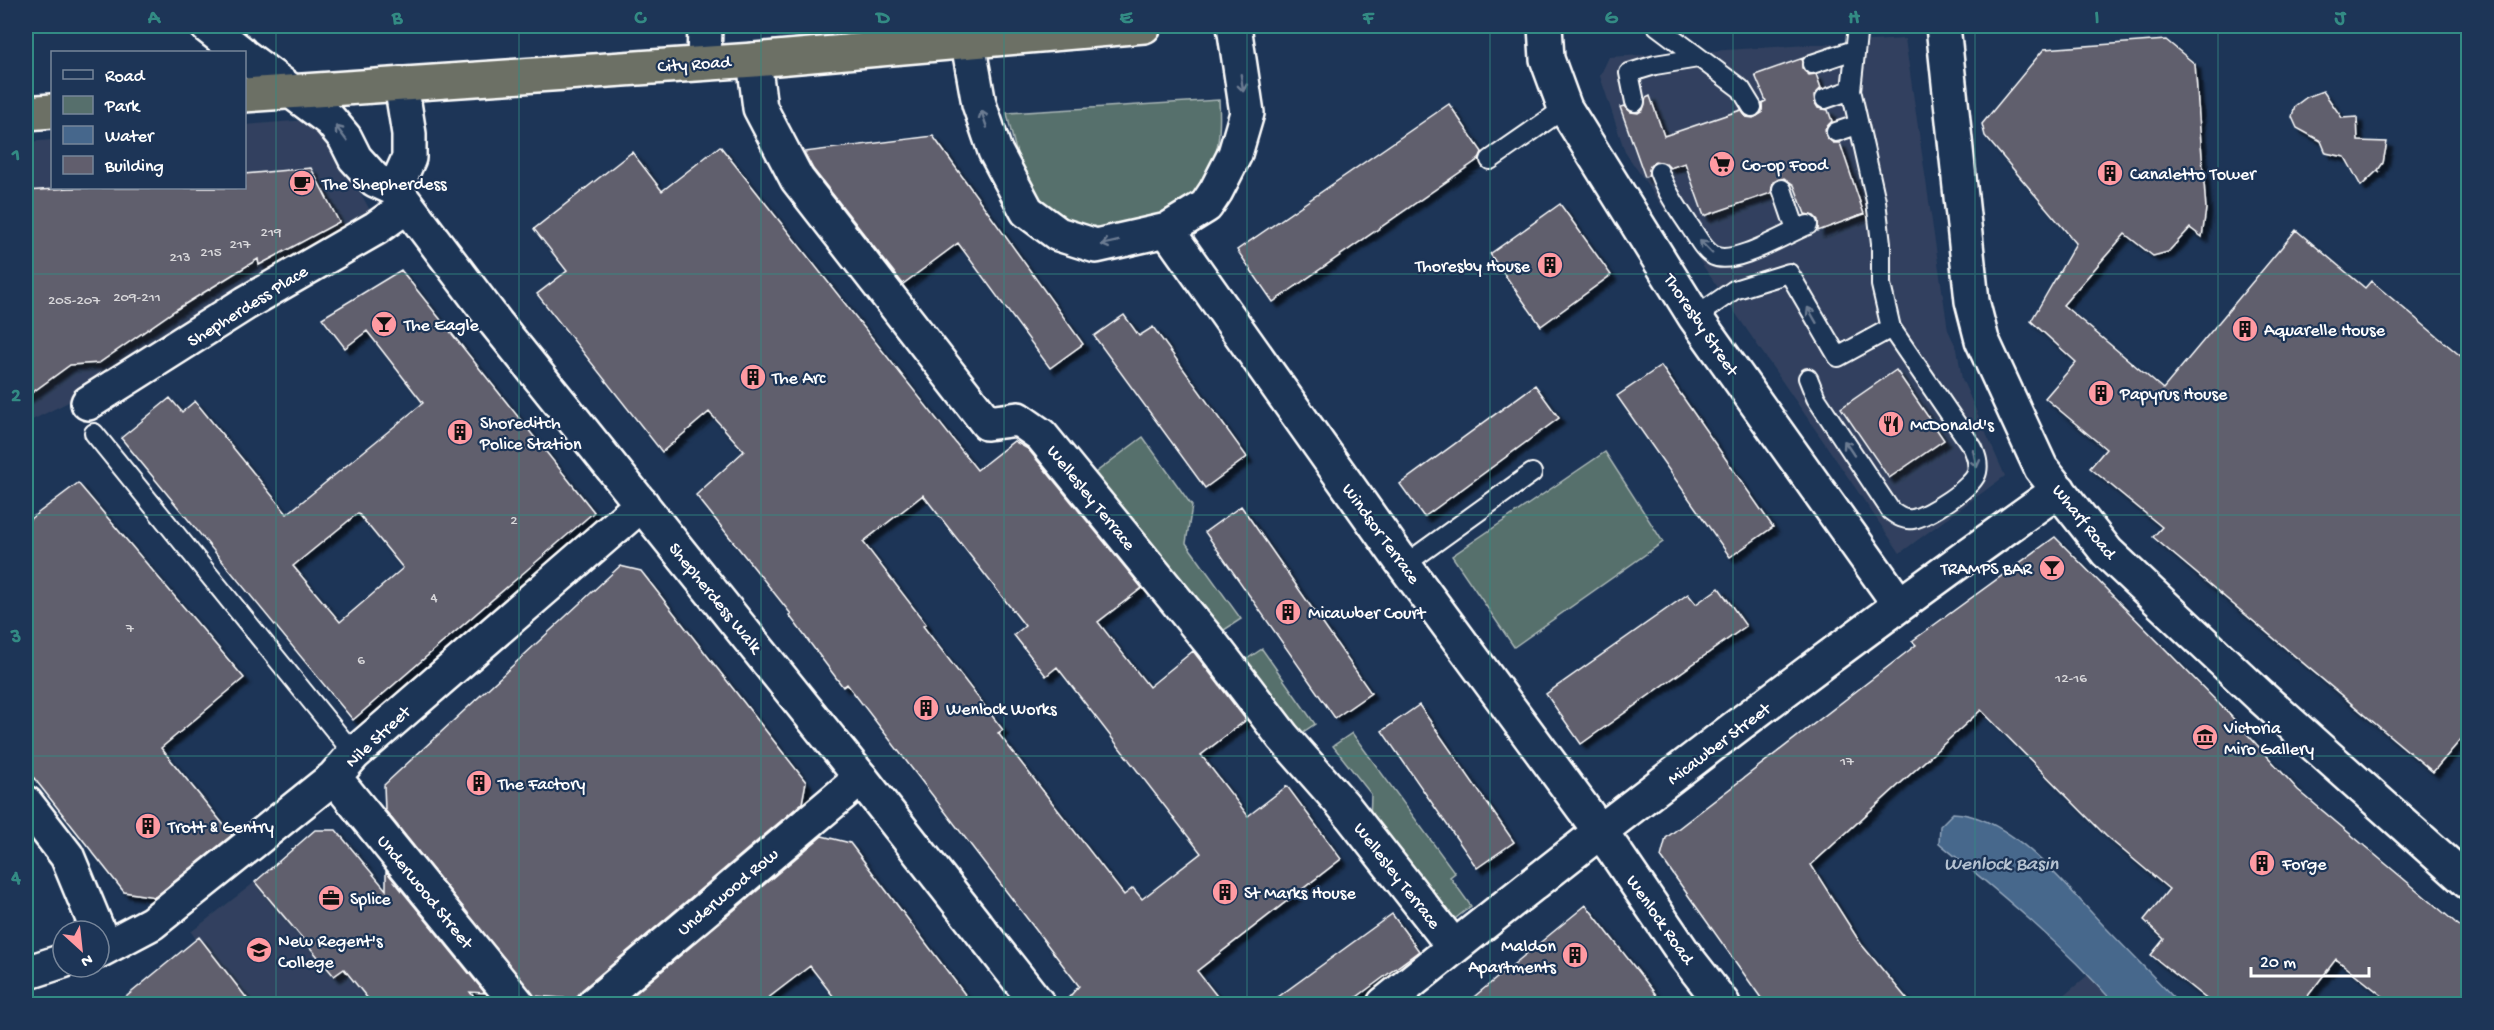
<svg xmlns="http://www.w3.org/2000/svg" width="2494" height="1030" viewBox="0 0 2494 1030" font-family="'Gochi Hand',sans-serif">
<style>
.built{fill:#31415e}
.green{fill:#566f6c;stroke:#aab7b6;stroke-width:1.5}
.water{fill:#46678c;stroke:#90a4ba;stroke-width:1.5}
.building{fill:#615e6d;stroke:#fff;stroke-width:1.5;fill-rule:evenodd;filter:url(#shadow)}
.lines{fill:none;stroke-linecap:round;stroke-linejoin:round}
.lane-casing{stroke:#fff;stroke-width:22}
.street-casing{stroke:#fff;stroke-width:38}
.secondary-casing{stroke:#fff;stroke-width:38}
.highway-casing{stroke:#fff;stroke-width:38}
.lane{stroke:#1d3557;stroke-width:18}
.street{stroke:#1d3557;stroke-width:33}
.secondary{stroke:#1d3557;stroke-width:33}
.highway{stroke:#6c7065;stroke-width:33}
.oneway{stroke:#6c7c92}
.grid{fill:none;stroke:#338b84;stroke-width:1.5;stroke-opacity:0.55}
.labels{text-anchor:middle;stroke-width:4.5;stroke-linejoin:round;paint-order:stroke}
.number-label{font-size:15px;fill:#d8d7da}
.street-label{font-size:18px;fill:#fff;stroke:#1d3557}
.poi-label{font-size:18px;fill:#fff;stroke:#1d3557;text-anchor:start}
.water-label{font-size:20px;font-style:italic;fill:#b5c2d1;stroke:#1d3557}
.neatline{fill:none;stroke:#338b84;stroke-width:2}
.grid-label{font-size:20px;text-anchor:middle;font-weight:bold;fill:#338b84}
</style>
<defs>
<filter id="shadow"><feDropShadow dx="5.5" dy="5.5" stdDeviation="1.5" flood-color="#0009"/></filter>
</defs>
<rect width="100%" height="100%" fill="#1d3557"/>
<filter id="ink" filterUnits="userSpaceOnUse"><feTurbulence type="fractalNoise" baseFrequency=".0167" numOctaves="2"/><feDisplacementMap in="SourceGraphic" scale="12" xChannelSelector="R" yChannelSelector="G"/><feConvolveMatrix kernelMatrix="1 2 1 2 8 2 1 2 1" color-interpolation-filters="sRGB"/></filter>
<g filter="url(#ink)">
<path class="built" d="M 1905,39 L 1948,330 L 1957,349 L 1962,379 L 2005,476 L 1900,553 L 1625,152 L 1600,76 L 1609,57 Z
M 319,119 L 389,244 L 26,423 L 26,142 L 52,140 L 52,188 L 244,188 L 245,125 Z
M 255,882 L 334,975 L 344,969 L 373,1004 L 243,1004 L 191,932 Z
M 2088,975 L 2115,1004 L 2054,1004 Z"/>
<path class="green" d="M 1219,100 C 1221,131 1219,161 1201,188 C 1197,193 1189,198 1183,202 C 1149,228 1093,240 1055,214 C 1024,192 1014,147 1007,113 Z
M 1143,437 L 1192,506 L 1186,543 L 1241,619 L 1218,634 L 1095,473 Z
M 1605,452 L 1663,542 L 1514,647 L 1452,556 Z
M 1262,649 L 1315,724 L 1297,736 L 1241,663 Z
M 1352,733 L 1455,873 L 1450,877 L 1471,906 L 1446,926 L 1370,823 L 1371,794 L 1333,746 Z"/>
<path class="water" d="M 1953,813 C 2012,815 2068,889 2107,929 C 2131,954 2156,979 2180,1004 L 2115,1004 C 2062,944 2001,894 1939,843 L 1940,826 Z"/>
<path class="building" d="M 2166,40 L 2195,64 L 2206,209 L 2202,237 L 2190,228 L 2168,252 L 2153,256 L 2125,234 L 2063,305 L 2163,389 L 2296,230 L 2365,288 L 2371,281 L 2469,363 L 2469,730 L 2433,772 L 2153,537 L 2162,527 L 2090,468 L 2106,449 L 2045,398 L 2076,362 L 2031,321 L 2076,243 L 1985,136 L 1982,124 L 2044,49 Z
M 1803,58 L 1802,68 L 1809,75 L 1816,74 L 1821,88 L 1814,96 L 1815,103 L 1818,108 L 1828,110 L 1832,121 L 1825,129 L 1826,136 L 1833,143 L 1840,143 L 1864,214 L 1818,231 L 1818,220 L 1814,216 L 1805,214 L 1794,185 L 1784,178 L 1773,182 L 1771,193 L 1704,216 L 1685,163 L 1670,168 L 1665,163 L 1655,161 L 1650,166 L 1648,176 L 1645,177 L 1620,107 L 1625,106 L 1631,112 L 1638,113 L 1643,110 L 1646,98 L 1650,96 L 1664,136 L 1741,110 L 1746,117 L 1753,118 L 1762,113 L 1762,103 L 1766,101 L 1755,75 Z
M 2323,91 L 2342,118 L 2357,117 L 2358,141 L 2387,142 L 2383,163 L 2378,170 L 2380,173 L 2377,171 L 2361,186 L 2345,157 L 2326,153 L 2321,141 L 2297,128 L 2292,117 L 2295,106 L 2307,97 Z
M 1449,104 L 1482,152 L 1479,159 L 1273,302 L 1237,250 Z
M 933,136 L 1083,344 L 1050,368 L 958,243 L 903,284 L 813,169 L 804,152 Z
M 720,146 L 977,470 L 1014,441 L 1028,449 L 1142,588 L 1098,622 L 1149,687 L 1193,651 L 1200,660 L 1246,720 L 1201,755 L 1248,816 L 1287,786 L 1341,859 L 1197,971 L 1224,1005 L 1062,1005 L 1079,986 L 847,684 L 843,687 L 789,615 L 791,614 L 696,495 L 744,451 L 709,412 L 662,452 L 537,294 L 567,271 L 534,229 L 632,152 L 662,191 ZM 923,495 L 1025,626 L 1014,635 L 1046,676 L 1057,667 L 1201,853 L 1142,899 L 1133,888 L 1124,895 L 998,733 L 1003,730 L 923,626 L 926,624 L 863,542 Z
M 311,168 L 339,222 L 259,265 L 258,259 L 177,309 L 99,363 L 70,365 L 26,397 L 26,191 L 70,188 L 244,188 L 244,174 Z
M 1560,204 L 1611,275 L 1541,326 L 1490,254 Z
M 401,270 L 594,512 L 353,720 L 121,438 L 170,398 L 182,412 L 195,401 L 287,514 L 423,403 L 367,331 L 345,348 L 322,318 ZM 358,513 L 403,568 L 340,622 L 293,566 Z
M 1124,315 L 1139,336 L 1153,327 L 1247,457 L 1205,488 L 1094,336 Z
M 1661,366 L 1773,527 L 1730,557 L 1617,396 Z
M 1896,370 L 1944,440 L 1889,478 L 1841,408 Z
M 1535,385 L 1559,418 L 1424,517 L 1400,484 Z
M 78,483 L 244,678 L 161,748 L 232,835 L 155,897 L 124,892 L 26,768 L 26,522 Z
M 1241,506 L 1371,693 L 1335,718 L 1205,532 Z
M 2055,537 L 2229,714 L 2298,790 L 2469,934 L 2469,1005 L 2394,1005 L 2336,959 L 2301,1005 L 2214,1005 L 2151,955 L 2164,939 L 2144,920 L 2169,889 L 2106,836 L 1981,710 L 1811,865 L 1861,944 L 1912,1005 L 1766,1005 L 1661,857 L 1666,838 L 1916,645 L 1912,641 Z
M 620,566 L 641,571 L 806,782 L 802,803 L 582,990 L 576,999 L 534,996 L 385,810 L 384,785 Z
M 1719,588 L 1746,626 L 1581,744 L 1546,694 L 1688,594 L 1696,604 Z
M 1419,705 L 1514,842 L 1477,868 L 1382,731 Z
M 315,830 L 336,830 L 386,890 L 386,871 L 485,993 L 470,992 L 480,1005 L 373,1005 L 344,969 L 334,976 L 255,882 Z
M 822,836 L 850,843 L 973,1005 L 840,1005 L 810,966 L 759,1005 L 624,1003 Z
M 1586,905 L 1664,1005 L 1464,1005 Z
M 1392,914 L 1419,951 L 1373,985 L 1346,1005 L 1267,1005 Z
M 199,937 L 252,1005 L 116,1005 Z"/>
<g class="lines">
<g class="lane-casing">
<path id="lane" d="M 1657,26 L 1741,89 L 1752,107
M 1812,64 L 1854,50
M 1825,99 L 1851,90
M 1635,102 L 1629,73 L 1655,65 L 1698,58
M 1836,132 L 1857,125
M 1490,160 L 1565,108
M 1659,172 C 1667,193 1679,210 1691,228 C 1698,238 1703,250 1714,256 C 1735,266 1787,233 1808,225
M 1782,189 L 1796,230
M 1695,317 L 1734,290 L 1789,273 L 1838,357 L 1891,328
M 1808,378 L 1816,398 L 1891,511 C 1899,517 1904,520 1913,519 C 1928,516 1974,487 1977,472 C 1979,463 1976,456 1973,448 L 1891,328 L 1881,285 L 1881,243 L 1876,201 L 1851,90 L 1858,26
M 94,433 L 354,754
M 1404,565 L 1532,473"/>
</g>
<g class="street-casing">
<path id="street" d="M 1545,26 L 1547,59 L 1565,108 L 1695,317 L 1899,604
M 1943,26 L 1972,301 L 1982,340 L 2041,468 L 2107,552 L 2260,696 L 2468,882
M 968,43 L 979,104 L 995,151 L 1027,211 L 1058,234 L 1096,246 L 1167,230 L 1206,206 L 1216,191 L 1235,154 L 1247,113 L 1234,26
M 754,60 L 760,108 L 797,179 L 987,423 L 1018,419 L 1041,435 L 1215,648 L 1283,737 L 1343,805 L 1454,947
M 704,62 L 705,26
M 1167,230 L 1404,565 L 1613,849 L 1687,958 L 1723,1004
M 88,403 L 246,303 L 376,228 L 407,206
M 334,777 L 518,1004
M 26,803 L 67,856 L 98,931
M 99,951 L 152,923 L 334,777 L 354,754 L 642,504
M 26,973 L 63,961
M 594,1004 L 861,778
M 1384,1004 C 1603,825 1828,654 2059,490"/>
</g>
<g class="secondary-casing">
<path id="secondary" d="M 207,26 L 240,52
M 244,56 L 330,120 L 345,138 L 355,158 L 375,180 L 395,189 L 496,323 L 861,778 L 1038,1004
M 395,189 L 409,158 L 409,134 L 401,84"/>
</g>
<g class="highway-casing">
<path id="highway" d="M 244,95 L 754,60 L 1144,26
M 26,113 L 52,111"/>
</g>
<use href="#lane" class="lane"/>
<use href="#street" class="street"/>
<use href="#secondary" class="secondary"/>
<use href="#highway" class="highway"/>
</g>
<defs><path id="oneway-shaft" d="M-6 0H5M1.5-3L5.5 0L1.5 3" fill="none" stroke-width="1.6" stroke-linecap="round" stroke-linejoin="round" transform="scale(1.5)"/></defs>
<g class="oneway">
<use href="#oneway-shaft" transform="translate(1242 83) rotate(82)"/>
<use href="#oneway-shaft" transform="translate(984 119) rotate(-109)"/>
<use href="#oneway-shaft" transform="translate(341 133) rotate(-127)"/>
<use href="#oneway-shaft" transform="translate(1110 243) rotate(167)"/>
<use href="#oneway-shaft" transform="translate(1706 247) rotate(-134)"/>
<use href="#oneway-shaft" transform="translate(1812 315) rotate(-120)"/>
<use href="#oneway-shaft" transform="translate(1849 448) rotate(-124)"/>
<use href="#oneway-shaft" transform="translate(1975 459) rotate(77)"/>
</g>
</g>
<path class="grid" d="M 276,26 L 276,1004M 519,26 L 519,1004M 761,26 L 761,1004M 1004,26 L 1004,1004M 1247,26 L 1247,1004M 1490,26 L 1490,1004M 1733,26 L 1733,1004M 1975,26 L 1975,1004M 2218,26 L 2218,1004M 26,274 L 2468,274M 26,515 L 2468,515M 26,756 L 2468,756"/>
<defs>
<g id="supermarket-disc" transform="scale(1.35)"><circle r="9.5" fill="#ff9aa2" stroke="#1d3557"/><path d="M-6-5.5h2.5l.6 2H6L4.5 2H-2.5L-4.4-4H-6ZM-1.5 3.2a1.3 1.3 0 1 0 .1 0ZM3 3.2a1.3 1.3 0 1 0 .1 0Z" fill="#111"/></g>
<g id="building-disc" transform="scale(1.35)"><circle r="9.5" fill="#ff9aa2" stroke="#1d3557"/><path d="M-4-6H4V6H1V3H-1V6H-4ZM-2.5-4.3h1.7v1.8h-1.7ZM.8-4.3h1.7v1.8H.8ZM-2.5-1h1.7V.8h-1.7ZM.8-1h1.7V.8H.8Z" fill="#111"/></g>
<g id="cafe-disc" transform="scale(1.35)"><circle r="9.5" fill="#ff9aa2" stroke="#1d3557"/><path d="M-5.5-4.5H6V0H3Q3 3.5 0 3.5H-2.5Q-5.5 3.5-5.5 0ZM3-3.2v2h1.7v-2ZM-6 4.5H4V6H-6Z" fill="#111"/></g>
<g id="bar-disc" transform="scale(1.35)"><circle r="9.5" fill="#ff9aa2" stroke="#1d3557"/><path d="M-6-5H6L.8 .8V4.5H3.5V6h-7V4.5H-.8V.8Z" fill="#111"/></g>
<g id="restaurant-disc" transform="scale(1.35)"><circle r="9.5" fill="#ff9aa2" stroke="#1d3557"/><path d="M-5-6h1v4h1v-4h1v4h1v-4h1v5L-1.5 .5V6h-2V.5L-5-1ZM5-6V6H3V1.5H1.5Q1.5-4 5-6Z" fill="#111"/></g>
<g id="museum-disc" transform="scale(1.35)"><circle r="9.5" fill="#ff9aa2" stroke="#1d3557"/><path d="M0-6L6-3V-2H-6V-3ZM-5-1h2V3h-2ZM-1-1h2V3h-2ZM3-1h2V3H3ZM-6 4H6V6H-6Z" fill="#111"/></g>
<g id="office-disc" transform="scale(1.35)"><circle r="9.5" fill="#ff9aa2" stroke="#1d3557"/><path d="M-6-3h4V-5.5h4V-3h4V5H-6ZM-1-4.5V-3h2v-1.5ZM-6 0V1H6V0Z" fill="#111"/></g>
<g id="school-disc" transform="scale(1.35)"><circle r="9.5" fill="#ff9aa2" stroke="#1d3557"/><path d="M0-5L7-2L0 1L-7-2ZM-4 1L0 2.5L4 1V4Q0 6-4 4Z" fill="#111"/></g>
</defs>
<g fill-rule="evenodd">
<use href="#supermarket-disc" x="1722" y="164"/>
<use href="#building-disc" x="2110" y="173"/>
<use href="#cafe-disc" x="302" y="183"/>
<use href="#building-disc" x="1550" y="265"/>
<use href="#bar-disc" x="384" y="324"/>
<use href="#building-disc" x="2245" y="329"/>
<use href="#building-disc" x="753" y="377"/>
<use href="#building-disc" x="2101" y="393"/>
<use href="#restaurant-disc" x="1891" y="424"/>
<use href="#building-disc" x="460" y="432"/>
<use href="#bar-disc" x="2052" y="568"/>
<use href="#building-disc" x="1288" y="612"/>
<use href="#building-disc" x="926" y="708"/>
<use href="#museum-disc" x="2205" y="737"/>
<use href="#building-disc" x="479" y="783"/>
<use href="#building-disc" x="148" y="826"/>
<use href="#building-disc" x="2262" y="863"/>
<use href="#building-disc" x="1225" y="892"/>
<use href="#office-disc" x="331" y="898"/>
<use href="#school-disc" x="259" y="950"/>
<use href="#building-disc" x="1575" y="955"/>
</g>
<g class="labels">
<g class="number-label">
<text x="271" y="236">219</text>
<text x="240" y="248">217</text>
<text x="211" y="256">215</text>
<text x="180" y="261">213</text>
<text x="137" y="301">209-211</text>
<text x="74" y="304">205-207</text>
<text x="514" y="524">2</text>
<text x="434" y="601">4</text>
<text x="130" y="632">7</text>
<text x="361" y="664">6</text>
<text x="2071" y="682">12-16</text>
<text x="1847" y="765">17</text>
</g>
<g class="street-label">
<text transform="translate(694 63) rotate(-4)" y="6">City Road</text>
<text transform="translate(247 305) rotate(-32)" y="6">Shepherdess Place</text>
<text transform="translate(1702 324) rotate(56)" y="6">Thoresby Street</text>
<text transform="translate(1092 497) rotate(51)" y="6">Wellesley Terrace</text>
<text transform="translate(2085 521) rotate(51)" y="6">Wharf Road</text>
<text transform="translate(1382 533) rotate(54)" y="6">Windsor Terrace</text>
<text transform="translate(716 597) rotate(51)" y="6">Shepherdess Walk</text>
<text transform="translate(377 736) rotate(-43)" y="6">Nile Street</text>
<text transform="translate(1718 743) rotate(-37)" y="6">Micawber Street</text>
<text transform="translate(1398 875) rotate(52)" y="6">Wellesley Terrace</text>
<text transform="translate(426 891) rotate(51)" y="6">Underwood Street</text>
<text transform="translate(727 891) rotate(-40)" y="6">Underwood Row</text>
<text transform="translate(1661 919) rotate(55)" y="6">Wenlock Road</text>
</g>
<g class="poi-label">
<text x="1742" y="170">Co-op Food</text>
<text x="2130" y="179">Canaletto Tower</text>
<text x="322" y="189">The Shepherdess</text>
<text x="1530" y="271" text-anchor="end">Thoresby House</text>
<text x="404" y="330">The Eagle</text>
<text x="2264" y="335">Aquarelle House</text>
<text x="772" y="383">The Arc</text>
<text x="2120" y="399">Papyrus House</text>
<text x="480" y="428">Shoreditch<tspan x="480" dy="21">Police Station</tspan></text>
<text x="1910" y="430">McDonald's</text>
<text x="2032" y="574" text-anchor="end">TRAMPS BAR</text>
<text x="1308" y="618">Micawber Court</text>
<text x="946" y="714">Wenlock Works</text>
<text x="2224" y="733">Victoria<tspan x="2224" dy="21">Miro Gallery</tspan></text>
<text x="498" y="789">The Factory</text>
<text x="168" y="832">Trott &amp; Gentry</text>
<text x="2282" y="869">Forge</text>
<text x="1244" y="898">St Marks House</text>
<text x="350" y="904">Splice</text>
<text x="278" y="946">New Regent's<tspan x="278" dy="21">College</tspan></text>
<text x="1556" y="951" text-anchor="end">Maldon<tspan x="1556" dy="21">Apartments</tspan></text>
</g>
<g class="water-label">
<text x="2001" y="869">Wenlock Basin</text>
</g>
</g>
<rect width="2494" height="1030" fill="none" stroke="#1d3557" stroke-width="66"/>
<rect x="51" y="51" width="195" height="138" fill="#1d3557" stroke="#77869a" stroke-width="1.5"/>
<rect x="63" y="70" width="30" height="9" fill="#1d3557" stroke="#77869a" stroke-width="1.5"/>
<text x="105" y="81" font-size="18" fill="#ffffff">Road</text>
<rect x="63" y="96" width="30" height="18" fill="#566f6c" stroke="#77869a" stroke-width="1.5"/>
<text x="105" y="111" font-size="18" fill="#ffffff">Park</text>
<rect x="63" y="126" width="30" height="18" fill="#46678c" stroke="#77869a" stroke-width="1.5"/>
<text x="105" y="141" font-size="18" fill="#ffffff">Water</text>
<rect x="63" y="156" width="30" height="18" fill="#615e6d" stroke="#77869a" stroke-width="1.5"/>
<text x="105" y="171" font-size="18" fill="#ffffff">Building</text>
<g transform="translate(81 949) rotate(153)"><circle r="28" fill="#1d3557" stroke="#77869a" stroke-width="1.5"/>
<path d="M0-4.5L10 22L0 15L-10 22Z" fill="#ff9aa2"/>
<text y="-9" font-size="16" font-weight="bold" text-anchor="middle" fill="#ffffff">N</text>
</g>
<path d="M2251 967v9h118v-9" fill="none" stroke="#ffffff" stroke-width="3"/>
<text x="2260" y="967" font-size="18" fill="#ffffff" stroke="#1d3557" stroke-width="4.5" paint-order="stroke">20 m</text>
<rect x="33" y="33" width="2428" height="964" class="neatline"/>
<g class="grid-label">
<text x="154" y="23">A</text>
<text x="397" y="23">B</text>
<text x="640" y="23">C</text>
<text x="883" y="23">D</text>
<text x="1126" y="23">E</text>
<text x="1368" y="23">F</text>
<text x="1611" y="23">G</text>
<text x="1854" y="23">H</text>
<text x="2097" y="23">I</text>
<text x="2340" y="23">J</text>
<text x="16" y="160">1</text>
<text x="16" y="401">2</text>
<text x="16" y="642">3</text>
<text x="16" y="883">4</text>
</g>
</svg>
